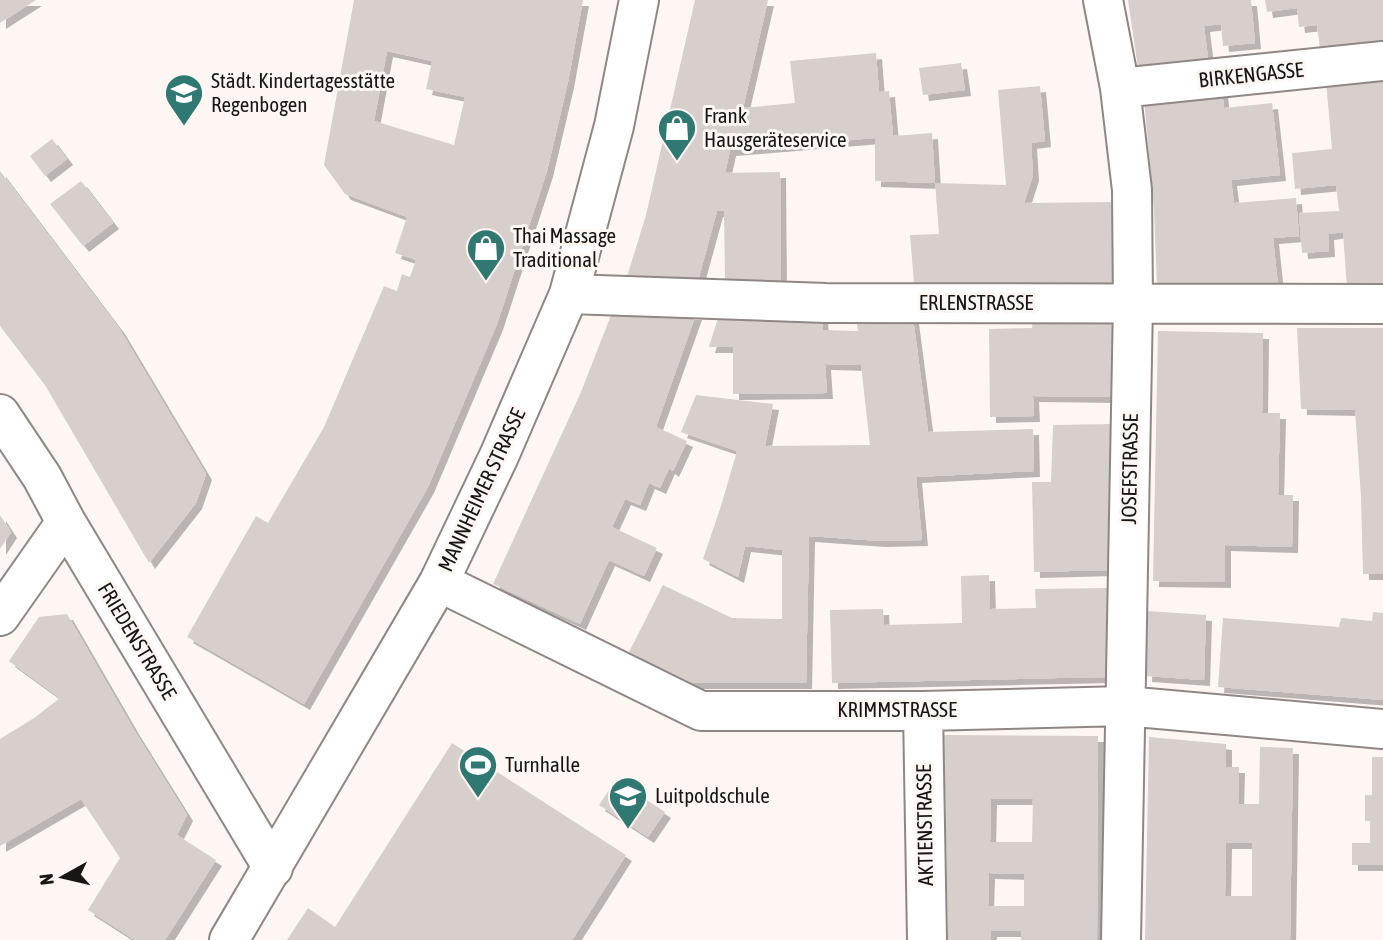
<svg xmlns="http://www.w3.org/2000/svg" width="1383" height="940" viewBox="0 0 1383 940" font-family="'Asap Condensed',sans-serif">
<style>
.building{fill:#d7cfcc;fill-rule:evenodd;filter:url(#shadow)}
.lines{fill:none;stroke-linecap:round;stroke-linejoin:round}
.street-casing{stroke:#8f8785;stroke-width:42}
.street{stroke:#fff;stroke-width:38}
.labels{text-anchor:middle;stroke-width:6;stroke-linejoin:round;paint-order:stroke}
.street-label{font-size:21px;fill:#181514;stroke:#fef6f3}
.poi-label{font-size:21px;fill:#181514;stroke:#fef6f3;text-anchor:start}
</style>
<defs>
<filter id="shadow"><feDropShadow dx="6" dy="6" stdDeviation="0" flood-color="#0004"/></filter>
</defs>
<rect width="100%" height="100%" fill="#fef6f3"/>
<path class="building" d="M 0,0 L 36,0 L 0,23 Z
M 354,0 L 583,0 L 568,82 L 547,171 L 497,324 L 428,487 L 304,704 L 187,637 L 256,516 L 268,523 L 324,427 L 384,286 L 397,291 L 402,274 L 410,277 L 416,260 L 395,253 L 407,217 L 345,194 L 324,165 ZM 387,51 L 432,61 L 426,89 L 465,97 L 454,145 L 374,121 Z
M 695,0 L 768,0 L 743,108 L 795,103 L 790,61 L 876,53 L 879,92 L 889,91 L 893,136 L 932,133 L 935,183 L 875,181 L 875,138 L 730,150 L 725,173 L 780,172 L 781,282 L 725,282 L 724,211 L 717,211 L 699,277 L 626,280 L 646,215 Z
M 1128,0 L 1251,0 L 1255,43 L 1223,46 L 1221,24 L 1204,26 L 1208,58 L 1138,68 Z
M 1265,0 L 1383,0 L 1383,44 L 1320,49 L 1317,25 L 1299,27 L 1297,8 L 1267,12 Z
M 961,63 L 965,90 L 923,95 L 919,68 Z
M 1383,76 L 1383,288 L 1347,288 L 1343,232 L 1328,234 L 1329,251 L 1302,253 L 1299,213 L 1339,211 L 1336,185 L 1295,189 L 1292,153 L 1332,149 L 1326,81 Z
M 1040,86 L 1045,141 L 1031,143 L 1033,175 L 1024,203 L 1114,202 L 1114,284 L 914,283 L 910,235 L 939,234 L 935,183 L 1006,185 L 998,90 Z
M 1222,91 L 1224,108 L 1272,103 L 1280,175 L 1231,180 L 1234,203 L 1296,198 L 1299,236 L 1273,238 L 1278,286 L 1157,286 L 1154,209 L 1144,100 Z
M 52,139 L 67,159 L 45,176 L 30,156 Z
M 0,171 L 119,328 L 206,474 L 196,503 L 149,563 L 45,385 L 0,326 Z
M 81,181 L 113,223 L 83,246 L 50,204 Z
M 696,314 L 656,427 L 687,441 L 673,471 L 669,468 L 660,488 L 649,483 L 640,505 L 625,499 L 612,527 L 657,548 L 644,576 L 609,560 L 580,624 L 493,584 L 581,392 L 611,315 Z
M 719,315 L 822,316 L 823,330 L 858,331 L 856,318 L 913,318 L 928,432 L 1033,429 L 1034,471 L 916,477 L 922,540 L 880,541 L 809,536 L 806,683 L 692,683 L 629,652 L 663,585 L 732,618 L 782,619 L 782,550 L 745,546 L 738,577 L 703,559 L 721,506 L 737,451 L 681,432 L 696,395 L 773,404 L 765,446 L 870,445 L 861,365 L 825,364 L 827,393 L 733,394 L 733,347 L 709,347 Z
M 1033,318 L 1112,322 L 1112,397 L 1033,396 L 1034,416 L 990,417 L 989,329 L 1032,328 Z
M 1297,328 L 1383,328 L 1383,574 L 1363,574 L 1361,497 L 1355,410 L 1301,409 Z
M 1158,331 L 1263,333 L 1262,413 L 1280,413 L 1278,495 L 1293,495 L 1292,547 L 1225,545 L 1225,582 L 1153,581 Z
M 1111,424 L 1108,570 L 1034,572 L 1032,482 L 1051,482 L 1053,425 Z
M 0,515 L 11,532 L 0,549 Z
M 989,575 L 990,609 L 1036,608 L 1035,589 L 1107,588 L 1106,677 L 832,683 L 830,610 L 883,609 L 884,625 L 962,623 L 961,576 Z
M 1148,611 L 1206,615 L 1204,680 L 1146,676 Z
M 1373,612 L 1383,613 L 1383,700 L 1218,687 L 1223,618 L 1339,627 L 1341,618 L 1372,621 Z
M 67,614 L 134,730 L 187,815 L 177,835 L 216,860 L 165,940 L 135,940 L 88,910 L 120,858 L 81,799 L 0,846 L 0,739 L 34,718 L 60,698 L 9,661 L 39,617 Z
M 944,735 L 1098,736 L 1097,940 L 1021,940 L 1021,931 L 991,931 L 990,940 L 948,940 ZM 991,799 L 1033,799 L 1032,842 L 990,842 ZM 989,873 L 1024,874 L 1024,906 L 988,906 Z
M 1149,737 L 1226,744 L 1226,767 L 1239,767 L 1238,804 L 1259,804 L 1260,747 L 1293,748 L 1290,940 L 1145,940 ZM 1226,843 L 1252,843 L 1252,896 L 1225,896 Z
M 452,743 L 626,855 L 572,940 L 287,940 L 308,908 L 335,927 Z
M 1372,757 L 1383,757 L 1383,865 L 1352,865 L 1352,843 L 1370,843 L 1370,821 L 1365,821 L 1365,795 L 1372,795 Z
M 616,780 L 665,812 L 648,837 L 599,805 Z"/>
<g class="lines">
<g class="street-casing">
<path id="street" d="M 1103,0 L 1120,88 L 1132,190 L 1133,304 L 1121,940
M 1120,88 L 1383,61
M 569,294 L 826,303 L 1383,304
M 0,414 L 42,477 L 66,522 L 273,868
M 439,582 L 701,711 L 923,711 L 1125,706 L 1383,729
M 0,616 L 66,522
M 923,711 L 927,940
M 229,940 L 439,582 L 499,456 L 569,294 L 614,126 L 639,0"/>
</g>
<use href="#street" class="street"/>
</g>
<defs>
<g id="school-pin" transform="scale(2.0125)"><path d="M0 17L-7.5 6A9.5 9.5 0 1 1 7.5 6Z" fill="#307872" stroke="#fef6f3"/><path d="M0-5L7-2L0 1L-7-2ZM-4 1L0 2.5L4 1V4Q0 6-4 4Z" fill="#fff"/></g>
<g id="shop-pin" transform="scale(2.0125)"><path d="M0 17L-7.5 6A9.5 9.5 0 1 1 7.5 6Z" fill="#307872" stroke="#fef6f3"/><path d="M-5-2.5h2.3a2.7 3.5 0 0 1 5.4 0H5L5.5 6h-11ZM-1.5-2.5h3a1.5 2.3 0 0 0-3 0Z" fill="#fff"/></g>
<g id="stadium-pin" transform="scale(2.0125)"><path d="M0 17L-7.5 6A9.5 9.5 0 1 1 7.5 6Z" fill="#307872" stroke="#fef6f3"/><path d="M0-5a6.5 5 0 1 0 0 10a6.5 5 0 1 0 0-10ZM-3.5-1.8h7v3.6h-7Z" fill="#fff"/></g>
</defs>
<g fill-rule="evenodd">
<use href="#school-pin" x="184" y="93"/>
<use href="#shop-pin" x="677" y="128"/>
<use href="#shop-pin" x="486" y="248"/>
<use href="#stadium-pin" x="478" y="765"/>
<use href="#school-pin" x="628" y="796"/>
</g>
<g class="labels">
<g class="street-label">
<text transform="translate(1251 75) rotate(-6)" y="7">BIRKENGASSE</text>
<text x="976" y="310">ERLENSTRASSE</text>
<text transform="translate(1130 469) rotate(-89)" y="7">JOSEFSTRASSE</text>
<text transform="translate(482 490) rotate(-65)" y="7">MANNHEIMER STRASSE</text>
<text transform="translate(137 641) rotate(59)" y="7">FRIEDENSTRASSE</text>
<text x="897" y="717">KRIMMSTRASSE</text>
<text transform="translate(925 825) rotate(-91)" y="7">AKTIENSTRASSE</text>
</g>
<g class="poi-label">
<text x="211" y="88">Städt. Kindertagesstätte<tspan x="211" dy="24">Regenbogen</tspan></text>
<text x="704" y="123">Frank<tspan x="704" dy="24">Hausgeräteservice</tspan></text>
<text x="513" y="243">Thai Massage<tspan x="513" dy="24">Traditional</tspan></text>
<text x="505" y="772">Turnhalle</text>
<text x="655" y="803">Luitpoldschule</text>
</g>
</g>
<g transform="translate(63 877) rotate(262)" stroke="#fef6f3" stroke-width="5" paint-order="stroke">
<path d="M0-5L12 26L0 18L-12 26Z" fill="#181514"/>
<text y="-10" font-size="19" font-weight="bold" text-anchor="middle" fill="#181514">N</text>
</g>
</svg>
